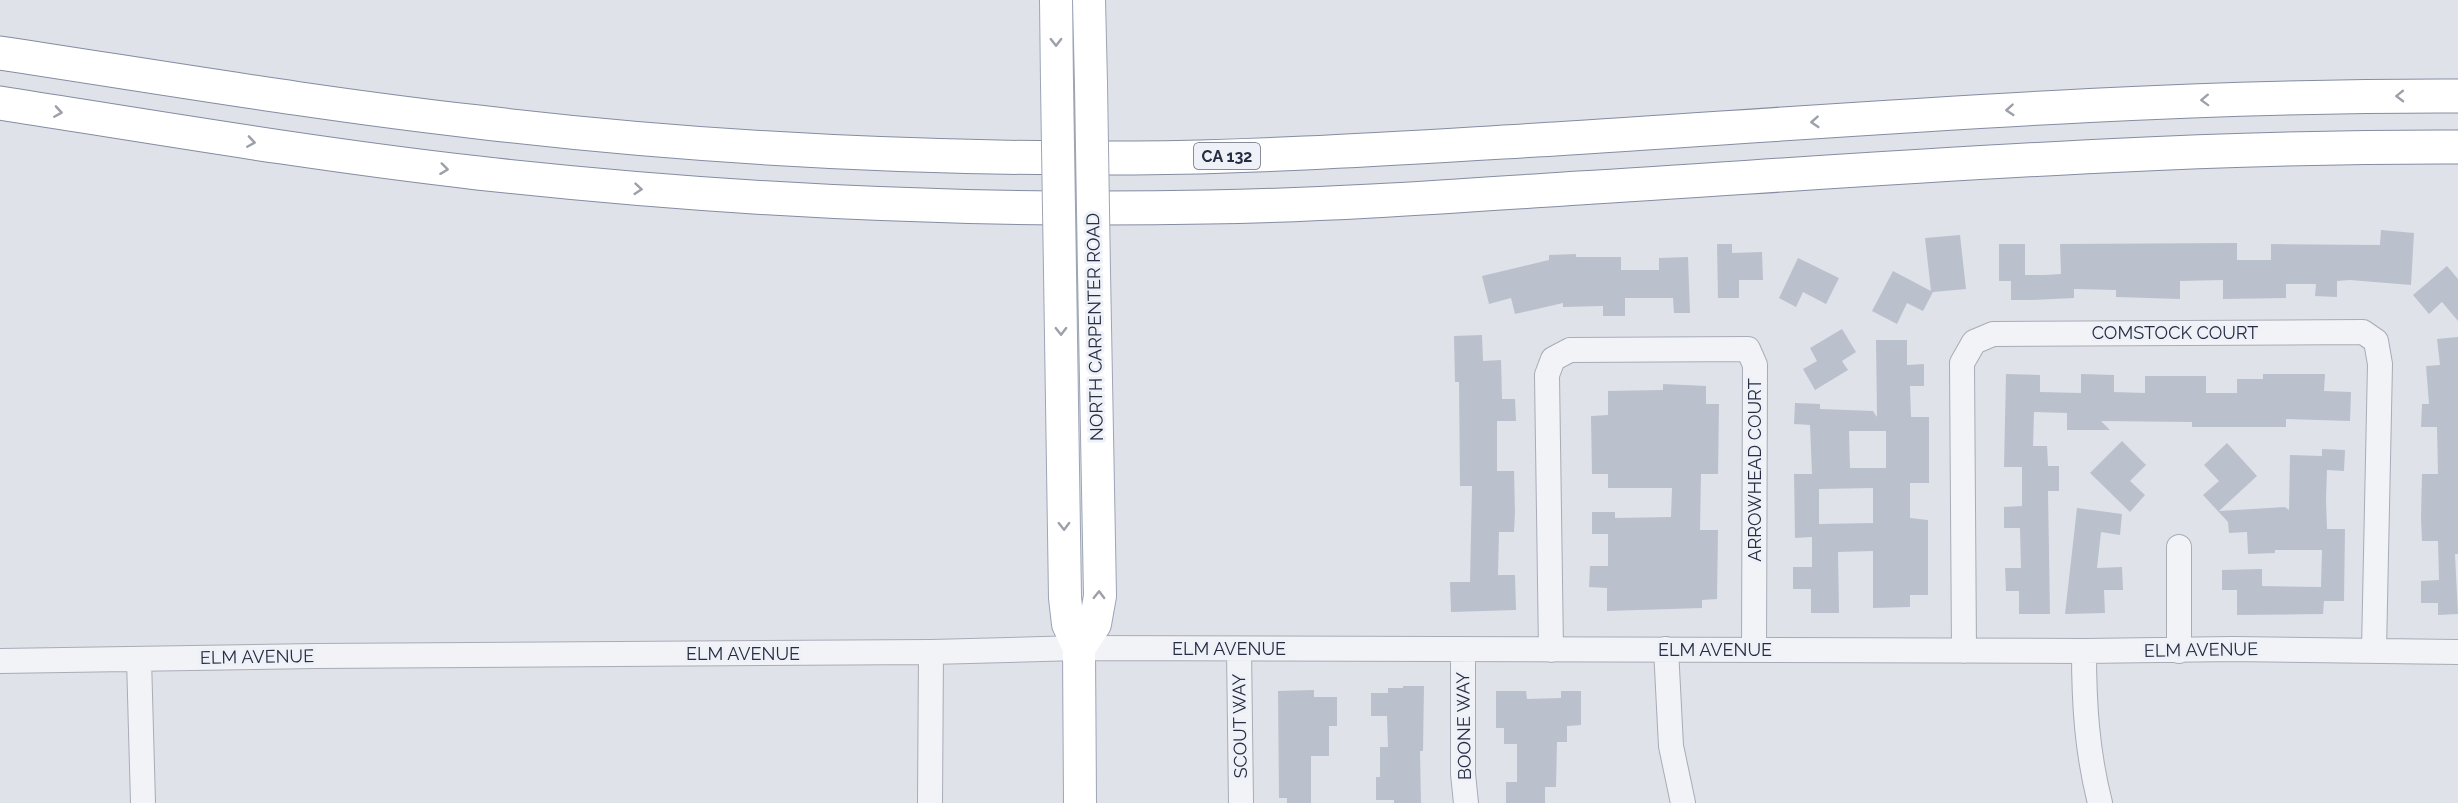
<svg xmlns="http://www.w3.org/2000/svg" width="2458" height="803" viewBox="0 0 2458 803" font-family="Raleway,sans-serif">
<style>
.building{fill:#bbc0cd;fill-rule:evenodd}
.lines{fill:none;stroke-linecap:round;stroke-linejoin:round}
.minor-casing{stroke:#a8acb7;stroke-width:26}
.major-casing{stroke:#9da4b6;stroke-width:34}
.highway-casing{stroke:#858ca2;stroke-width:35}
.minor{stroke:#f2f3f7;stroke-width:24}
.major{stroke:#fff;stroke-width:32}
.highway{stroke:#fff;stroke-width:33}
.major-bridge-casing{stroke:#9da4b6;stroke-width:34;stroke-linecap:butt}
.major-bridge{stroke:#fff;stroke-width:32}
.oneway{stroke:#9da0aa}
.labels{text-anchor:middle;stroke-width:6;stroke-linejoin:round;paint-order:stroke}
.shield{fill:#eef1f7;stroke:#626878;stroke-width:1.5}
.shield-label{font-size:16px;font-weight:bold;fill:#262d42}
.street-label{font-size:18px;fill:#262d42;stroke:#eef1f7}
</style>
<rect width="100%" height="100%" fill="#dfe2e9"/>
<path class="building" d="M 2381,230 L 2414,233 L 2411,285 L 2350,280 L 2337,281 L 2337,297 L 2315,296 L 2316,284 L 2286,284 L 2286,298 L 2223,299 L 2223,280 L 2180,281 L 2180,299 L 2116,297 L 2116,290 L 2074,289 L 2074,298 L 2031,300 L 2011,300 L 2011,281 L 1999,281 L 1999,244 L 2025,244 L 2025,275 L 2044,275 L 2061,274 L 2060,244 L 2237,243 L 2237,260 L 2271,260 L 2271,244 L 2380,245 Z
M 1960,235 L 1966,289 L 1933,292 L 1923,311 L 1907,303 L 1897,324 L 1872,311 L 1893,271 L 1931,291 L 1925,238 Z
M 1717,244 L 1732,244 L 1732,253 L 1762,252 L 1763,280 L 1739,280 L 1739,298 L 1718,298 Z
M 1576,254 L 1576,257 L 1621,257 L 1621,270 L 1659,270 L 1659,258 L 1688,257 L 1690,313 L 1674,313 L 1673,298 L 1625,298 L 1625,316 L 1603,316 L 1603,306 L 1563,307 L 1563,303 L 1515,314 L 1511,298 L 1489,304 L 1482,276 L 1549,260 L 1549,255 Z
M 1798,258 L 1839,278 L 1826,304 L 1803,292 L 1796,307 L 1779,298 Z
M 2447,266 L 2458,279 L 2458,321 L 2442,302 L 2429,314 L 2413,295 Z
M 1842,329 L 1856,352 L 1842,361 L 1848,370 L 1815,390 L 1803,369 L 1817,361 L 1810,348 Z
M 1482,335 L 1483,361 L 1501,360 L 1502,399 L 1515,399 L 1516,421 L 1497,421 L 1497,471 L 1514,471 L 1515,512 L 1514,532 L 1499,532 L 1498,575 L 1515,575 L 1516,610 L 1451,612 L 1450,582 L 1470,582 L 1472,486 L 1460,486 L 1459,382 L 1455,382 L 1454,336 Z
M 2458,337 L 2458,554 L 2455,554 L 2458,614 L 2438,615 L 2438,603 L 2421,603 L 2421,581 L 2439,580 L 2438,541 L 2422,541 L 2421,518 L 2422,474 L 2438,474 L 2437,427 L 2421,427 L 2422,404 L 2429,404 L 2426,366 L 2440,365 L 2437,339 Z
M 1876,340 L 1907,340 L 1907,365 L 1924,364 L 1924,386 L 1910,386 L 1911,417 L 1929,417 L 1929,483 L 1910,483 L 1910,518 L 1928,520 L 1928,595 L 1910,595 L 1910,607 L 1873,608 L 1873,551 L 1838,552 L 1839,613 L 1811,613 L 1811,589 L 1793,589 L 1793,567 L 1812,567 L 1812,537 L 1795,538 L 1794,474 L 1812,474 L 1810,425 L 1794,424 L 1795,403 L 1820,404 L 1820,409 L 1873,411 L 1877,417 ZM 1849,431 L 1886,431 L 1886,468 L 1850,468 ZM 1873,488 L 1873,523 L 1819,524 L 1819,489 Z
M 2006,374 L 2040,375 L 2040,392 L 2081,393 L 2081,374 L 2114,375 L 2114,392 L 2145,393 L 2145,376 L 2206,376 L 2206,393 L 2237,393 L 2237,379 L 2263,379 L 2263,374 L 2325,374 L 2324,391 L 2351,392 L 2350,421 L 2286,419 L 2286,427 L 2192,427 L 2192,422 L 2101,421 L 2110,430 L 2067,430 L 2067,413 L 2034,412 L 2033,446 L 2047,446 L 2048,466 L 2059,466 L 2059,491 L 2048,491 L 2050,614 L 2019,614 L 2019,591 L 2006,591 L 2005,568 L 2021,568 L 2020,528 L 2004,528 L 2004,507 L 2022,506 L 2022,467 L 2004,467 Z
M 1663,384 L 1706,386 L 1706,404 L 1719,404 L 1718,474 L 1701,474 L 1700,530 L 1718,530 L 1717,599 L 1702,600 L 1702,608 L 1607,611 L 1607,588 L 1589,587 L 1590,566 L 1608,566 L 1608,534 L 1592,534 L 1592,512 L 1615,512 L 1615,518 L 1671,517 L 1672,488 L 1608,488 L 1608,474 L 1592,474 L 1591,416 L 1608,415 L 1608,391 L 1663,390 Z
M 2122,441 L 2146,465 L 2130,481 L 2145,495 L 2130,512 L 2090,473 Z
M 2227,443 L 2257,476 L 2219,511 L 2285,507 L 2289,510 L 2290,455 L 2322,456 L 2322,449 L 2345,450 L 2344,471 L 2327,470 L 2326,499 L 2327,529 L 2345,529 L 2344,601 L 2324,601 L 2323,614 L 2237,615 L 2237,590 L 2222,590 L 2222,570 L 2262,569 L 2262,586 L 2321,587 L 2322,550 L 2275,550 L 2275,553 L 2248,554 L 2247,532 L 2229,533 L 2228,522 L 2203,495 L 2219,481 L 2204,465 Z
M 2077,508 L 2122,514 L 2120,535 L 2101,532 L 2097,568 L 2122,567 L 2123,590 L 2104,590 L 2105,613 L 2065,614 Z
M 1403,686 L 1424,686 L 1423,751 L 1420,751 L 1421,803 L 1394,803 L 1394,800 L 1376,800 L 1376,777 L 1380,777 L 1380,747 L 1388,747 L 1387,716 L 1371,716 L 1371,693 L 1388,693 L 1388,688 L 1403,688 Z
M 1314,690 L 1314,697 L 1337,697 L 1337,726 L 1329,726 L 1329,756 L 1311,756 L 1311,803 L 1287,803 L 1287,798 L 1279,798 L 1278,691 Z
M 1496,691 L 1526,691 L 1527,699 L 1561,698 L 1561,691 L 1581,691 L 1581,725 L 1567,726 L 1567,742 L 1557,742 L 1556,787 L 1545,787 L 1545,803 L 1506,803 L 1506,782 L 1517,782 L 1517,744 L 1504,744 L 1504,728 L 1496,728 Z"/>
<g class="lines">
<g class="minor-casing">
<path id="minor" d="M 1239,649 L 1241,803
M 1463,649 L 1463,774 L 1466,803
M 1666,649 L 1671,746 L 1683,803
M 1551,650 L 1547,375 L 1553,359 L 1570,350 L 1748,349 L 1755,365 L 1754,650
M 1964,651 L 1962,363 L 1974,342 L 1993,334 L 2363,332 L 2376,341 L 2380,364 L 2374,650
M 2084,651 C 2084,704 2087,752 2100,803
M 2179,651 L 2179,547
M 139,659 L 143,803
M 0,661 L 316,656 L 931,652 L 1079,648 L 2084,651 L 2233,649 L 2458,652
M 930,803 L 931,652"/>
</g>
<g class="major-casing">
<path id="major" d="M 1056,0 L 1057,84
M 1089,0 L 1091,84
M 1060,272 L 1065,598 L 1068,624 L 1079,648 L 1080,803
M 1079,648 L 1095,624 L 1100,596 L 1094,272"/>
</g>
<g class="highway-casing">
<path id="highway" d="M 0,53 C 159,77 318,104 478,122 C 695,148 915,159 1134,158 C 1274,157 1414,147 1555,139 C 1855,120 2156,95 2458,96
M 0,103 C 159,128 318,155 478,173 C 721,200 964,212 1208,207 C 1332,205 1456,196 1579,188 C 1872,170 2165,146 2458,147"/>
</g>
<use href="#minor" class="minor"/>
<use href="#major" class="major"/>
<use href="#highway" class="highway"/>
<g class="major-bridge-casing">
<path id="major-bridge" d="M 1057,84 L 1060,272
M 1091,84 L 1094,272"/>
</g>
<use href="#major-bridge" class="major-bridge"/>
</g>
<defs><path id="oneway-chevron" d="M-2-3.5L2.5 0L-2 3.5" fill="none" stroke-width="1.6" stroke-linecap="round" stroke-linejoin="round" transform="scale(1.5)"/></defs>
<g class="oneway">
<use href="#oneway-chevron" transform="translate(1056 42) rotate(89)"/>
<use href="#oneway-chevron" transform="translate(2400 96) rotate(179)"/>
<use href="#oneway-chevron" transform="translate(2205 100) rotate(178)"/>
<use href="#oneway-chevron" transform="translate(2010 110) rotate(176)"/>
<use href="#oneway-chevron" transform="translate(58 112) rotate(9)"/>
<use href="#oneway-chevron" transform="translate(1815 122) rotate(176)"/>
<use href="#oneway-chevron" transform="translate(251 142) rotate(9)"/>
<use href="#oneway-chevron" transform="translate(444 169) rotate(7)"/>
<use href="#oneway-chevron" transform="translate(638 189) rotate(5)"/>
<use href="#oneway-chevron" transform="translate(1061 331) rotate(89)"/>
<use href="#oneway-chevron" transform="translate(1064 526) rotate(89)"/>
<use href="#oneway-chevron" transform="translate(1099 595) rotate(-89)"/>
</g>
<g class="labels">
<rect class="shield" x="1194" y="143" width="66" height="26" rx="4.5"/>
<g class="shield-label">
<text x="1227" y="162">CA 132</text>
</g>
<g class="street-label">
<text transform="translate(1095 327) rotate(-91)" y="6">NORTH CARPENTER ROAD</text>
<text x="2175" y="339">COMSTOCK COURT</text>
<text transform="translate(1755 470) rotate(-90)" y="6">ARROWHEAD COURT</text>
<text x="1229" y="655">ELM AVENUE</text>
<text x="1715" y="656">ELM AVENUE</text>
<text transform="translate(2201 650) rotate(-1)" y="6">ELM AVENUE</text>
<text x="743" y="660">ELM AVENUE</text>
<text transform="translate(257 657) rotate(-1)" y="6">ELM AVENUE</text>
<text transform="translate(1240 726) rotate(-91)" y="6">SCOUT WAY</text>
<text transform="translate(1464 726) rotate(-91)" y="6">BOONE WAY</text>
</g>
</g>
</svg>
